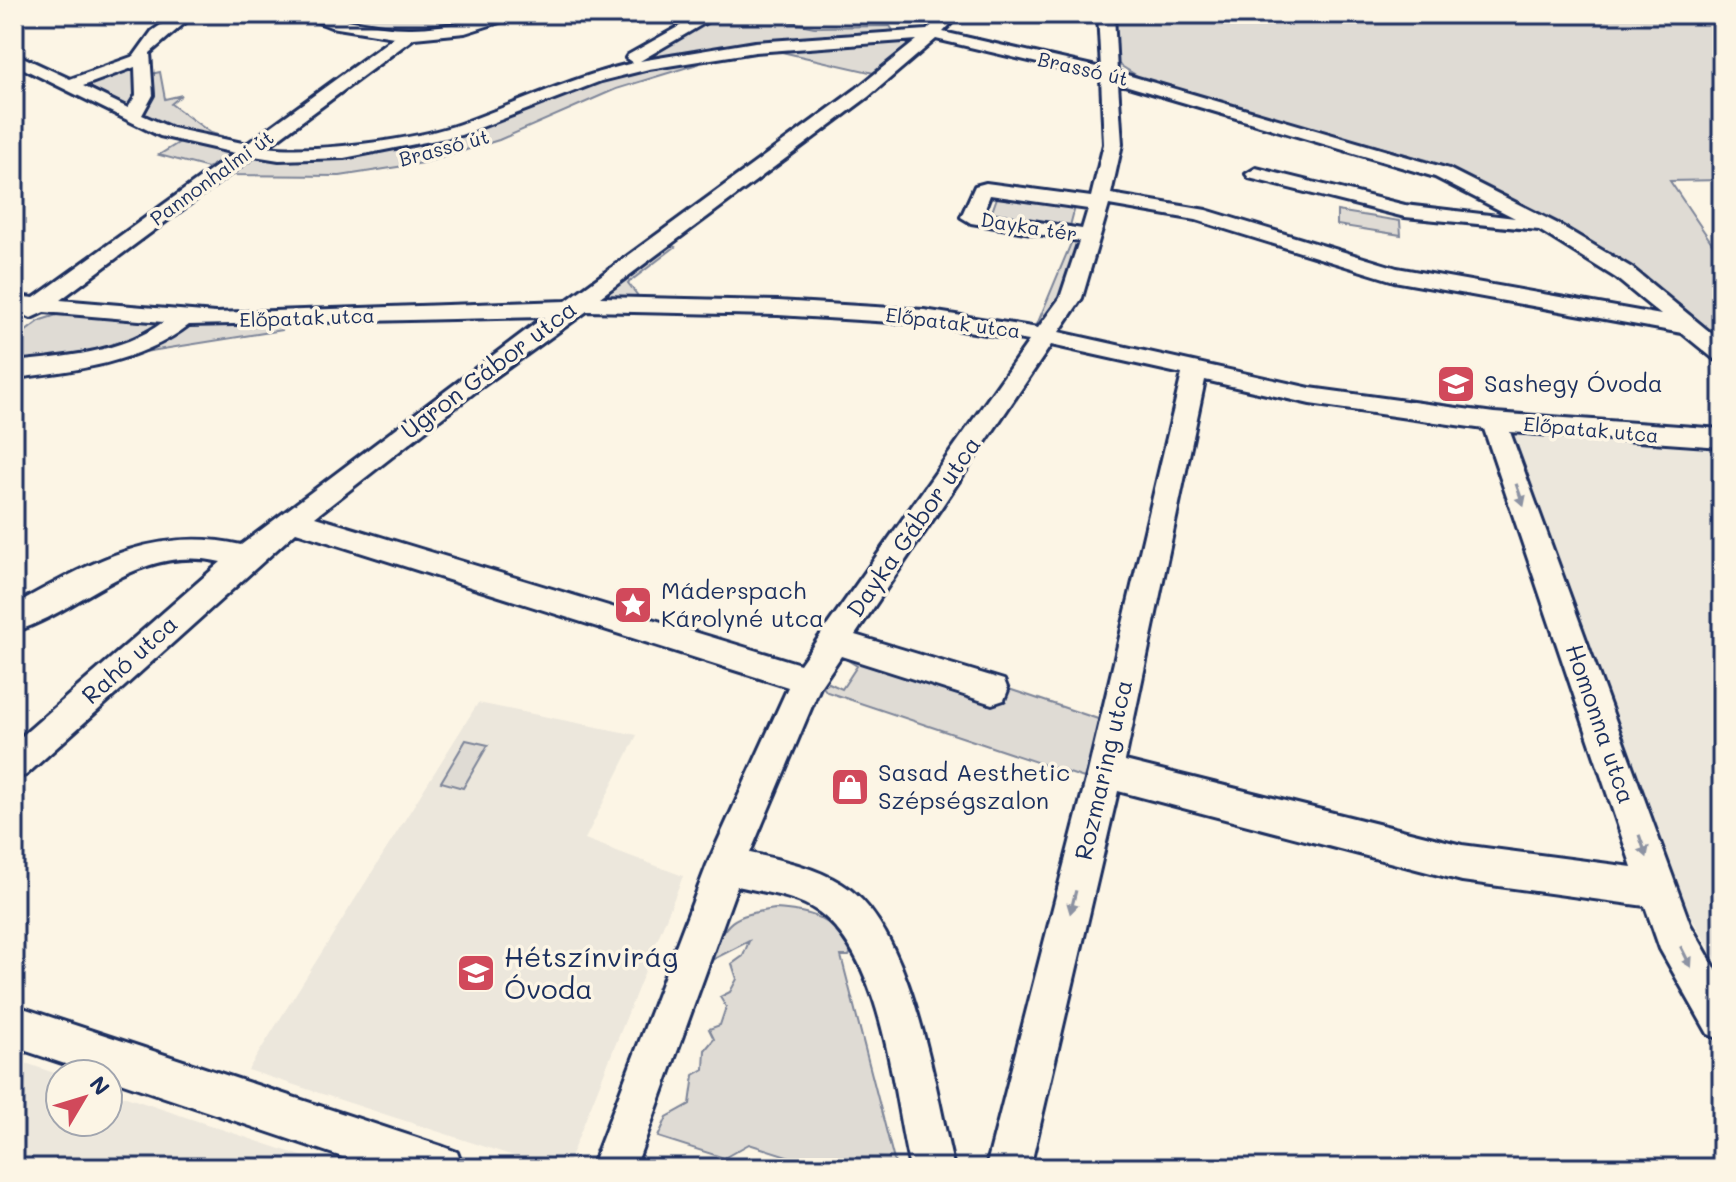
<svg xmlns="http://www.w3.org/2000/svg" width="1736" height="1182" viewBox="0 0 1736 1182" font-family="Mali,sans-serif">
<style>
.built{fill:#ece7dc}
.green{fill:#dfdbd4;stroke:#7d8599;stroke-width:2}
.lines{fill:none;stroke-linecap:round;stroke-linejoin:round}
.minor-casing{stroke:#1b2f5e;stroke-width:6}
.minor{fill:#fcf5e5;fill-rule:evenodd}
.oneway{fill:#8c92a2}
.labels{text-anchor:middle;stroke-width:7;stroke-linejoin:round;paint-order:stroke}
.far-street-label{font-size:20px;fill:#1b2f5e;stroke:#fcf5e5}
.street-label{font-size:24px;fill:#1b2f5e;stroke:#fcf5e5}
.poi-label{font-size:24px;fill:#1b2f5e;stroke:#fcf5e5;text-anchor:start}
.near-poi-label{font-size:28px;fill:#1b2f5e;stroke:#fcf5e5;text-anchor:start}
</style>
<rect width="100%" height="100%" fill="#fcf5e5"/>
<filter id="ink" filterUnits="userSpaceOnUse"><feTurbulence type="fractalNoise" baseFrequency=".0125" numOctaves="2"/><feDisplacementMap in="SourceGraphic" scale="16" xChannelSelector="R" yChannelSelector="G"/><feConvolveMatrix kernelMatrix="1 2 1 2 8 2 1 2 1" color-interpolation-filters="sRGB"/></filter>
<g filter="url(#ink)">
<path class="built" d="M 1514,435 L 1722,450 L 1722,969 L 1690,915 L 1658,840 L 1509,438 Z
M 478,703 L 637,735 L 585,839 L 683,876 L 566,1168 L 551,1168 L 248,1070 Z
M 14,1059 L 60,1075 L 60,1122 L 108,1122 L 108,1091 L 337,1168 L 14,1168 Z"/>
<path class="green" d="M 323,14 L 507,14 L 508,15 C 435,29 397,34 323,17 Z
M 721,14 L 755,14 L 814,27 L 890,26 L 894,32 L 631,65 Z
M 1112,14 L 1722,14 L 1722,180 L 1670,181 L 1722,258 L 1722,345 L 1667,296 L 1569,232 L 1427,160 L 1149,83 L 1113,61 Z
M 913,39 L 918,42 L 878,74 L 773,50 Z
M 693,61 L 698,64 L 616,89 L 499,140 L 423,163 L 340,176 L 221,175 L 246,157 L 308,160 L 409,148 L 464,133 L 590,83 Z
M 137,66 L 138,103 L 131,108 L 87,86 Z
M 160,72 L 165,99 L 182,95 L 171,104 L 211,133 L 246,143 L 241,146 L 195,137 L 148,117 L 145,111 L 150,100 L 151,74 Z
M 180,142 L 231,153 L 208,168 L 159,155 Z
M 999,192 L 1076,203 L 1069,230 L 989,220 Z
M 1337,211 L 1400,221 L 1401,235 L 1337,225 Z
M 1074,236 L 1080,239 L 1065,287 L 1047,322 L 1036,327 Z
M 669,244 L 675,247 L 628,283 L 638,296 L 606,299 L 604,293 Z
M 63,313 L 186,325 L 284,324 L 282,330 L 138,353 L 89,354 L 14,367 L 14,340 L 41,320 Z
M 841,656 L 988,682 L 1101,720 L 1084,778 L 827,692 L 823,687 L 829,683 L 842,689 L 857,666 Z
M 466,740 L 488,745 L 463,788 L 441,782 Z
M 775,909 C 812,911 831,918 853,948 L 849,956 L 841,956 L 896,1168 L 825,1168 L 749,1144 L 724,1158 L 658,1137 L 667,1117 L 690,1104 L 694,1075 L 704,1069 L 705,1050 L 714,1039 L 709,1029 L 720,1025 L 726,1007 L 720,997 L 730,992 L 737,979 L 732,964 L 743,956 L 749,941 L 710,961 C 726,919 731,916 775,909 Z"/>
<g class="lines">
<g class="minor-casing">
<path id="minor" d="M 177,14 L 195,14 L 150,53 L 153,95 L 142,115 L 172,128 L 247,144 L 394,37 L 331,27 L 298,14 C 335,14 371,28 408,28 C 448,29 486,14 525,14 L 465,33 L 414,38 L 267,147 C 314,153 415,140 460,124 C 518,103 573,77 633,63 L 626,58 L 628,55 L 701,14 L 720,14 L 640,61 L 755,42 L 927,30 L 943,14 L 960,14 L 943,32 L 1101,68 L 1098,14 L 1114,14 L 1117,72 L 1449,169 L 1558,224 L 1632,268 L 1722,342 L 1722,361 L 1714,359 L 1682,333 L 1394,281 L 1196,220 L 1109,205 L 1082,298 L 1059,332 L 1310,388 L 1494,413 L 1722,429 L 1722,447 L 1510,432 L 1690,924 L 1722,980 L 1722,1040 L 1708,1034 L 1660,949 L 1645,906 L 1462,881 L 1118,791 L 1030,1168 L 986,1168 L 1088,772 L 1182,374 L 1051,345 L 855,635 L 1004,680 L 1008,690 L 1004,700 L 992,704 L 841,656 L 820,687 L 750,853 C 781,860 815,867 842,884 C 913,926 935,1092 954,1168 L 910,1168 C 892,1092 885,962 819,912 C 797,896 763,892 737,886 L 635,1168 L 591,1168 L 707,865 L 788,687 L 296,532 L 26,775 L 14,779 L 14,743 L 221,562 C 136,543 86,609 14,632 L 14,605 C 89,564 153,525 241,545 L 544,317 L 189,325 C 140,363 74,371 14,378 L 14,362 C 63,357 122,353 163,322 L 44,312 L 31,318 L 14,310 L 14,296 L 34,298 L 235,153 L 160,136 L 14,64 L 14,53 L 70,79 L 134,56 L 152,31 ZM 936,39 L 1101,78 L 1104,144 L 1091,197 L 986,183 L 975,186 L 961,217 L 971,223 L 1079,241 L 1060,298 L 1038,328 L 924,310 L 778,301 L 600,297 L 868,97 ZM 917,40 L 856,89 L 566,301 L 215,313 L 60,300 L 254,156 L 279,160 L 344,158 L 461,135 L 601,81 L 649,69 L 755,52 ZM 135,67 L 136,95 L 128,108 L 83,86 ZM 1118,83 L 1435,177 L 1515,218 L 1405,205 L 1256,168 L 1246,174 L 1249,178 L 1405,217 L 1539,230 L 1616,278 L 1661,315 L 1397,268 L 1206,210 L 1111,194 L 1122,144 ZM 990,195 L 1088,209 L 1082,229 L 983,213 ZM 587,311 L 778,315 L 924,324 L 1029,341 L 800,664 L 315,517 L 480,388 ZM 1205,380 L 1310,404 L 1484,429 L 1632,867 L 1462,845 L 1125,761 Z
M 14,1005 L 441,1146 L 457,1152 L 463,1168 L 375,1168 L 108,1078 L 108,1074 L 95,1074 L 14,1047 Z"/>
</g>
<use href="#minor" class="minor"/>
</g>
<defs><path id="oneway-solid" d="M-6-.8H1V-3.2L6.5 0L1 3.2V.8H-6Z" transform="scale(2)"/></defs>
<g class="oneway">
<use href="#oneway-solid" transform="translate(1520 495) rotate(71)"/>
<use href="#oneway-solid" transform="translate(1643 846) rotate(71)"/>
<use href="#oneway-solid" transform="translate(1073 902) rotate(104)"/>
<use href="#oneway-solid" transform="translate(1686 957) rotate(63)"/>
</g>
</g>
<defs>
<g id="school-square" transform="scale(2)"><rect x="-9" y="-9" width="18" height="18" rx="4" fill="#d1495b" stroke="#fcf5e5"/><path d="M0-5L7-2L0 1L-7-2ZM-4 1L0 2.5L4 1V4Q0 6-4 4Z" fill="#fff"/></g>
<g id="sight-square" transform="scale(2)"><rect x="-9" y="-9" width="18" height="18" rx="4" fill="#d1495b" stroke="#fcf5e5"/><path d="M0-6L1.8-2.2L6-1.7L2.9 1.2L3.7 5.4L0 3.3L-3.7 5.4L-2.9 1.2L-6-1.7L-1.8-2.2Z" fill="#fff"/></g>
<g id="shop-square" transform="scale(2)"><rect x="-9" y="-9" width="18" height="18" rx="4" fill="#d1495b" stroke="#fcf5e5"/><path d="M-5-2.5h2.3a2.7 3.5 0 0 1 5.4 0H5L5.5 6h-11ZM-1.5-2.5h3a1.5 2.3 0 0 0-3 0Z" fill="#fff"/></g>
</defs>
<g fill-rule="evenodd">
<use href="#school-square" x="1456" y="384"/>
<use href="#sight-square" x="633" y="605"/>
<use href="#shop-square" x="850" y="787"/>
<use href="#school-square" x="476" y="973"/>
</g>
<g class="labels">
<g class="far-street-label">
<text transform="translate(1083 69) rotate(13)" y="7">Brassó út</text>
<text transform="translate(444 148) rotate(-15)" y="7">Brassó út</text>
<text transform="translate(212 178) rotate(-36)" y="7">Pannonhalmi út</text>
<text transform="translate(1029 227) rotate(9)" y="7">Dayka tér</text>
<text transform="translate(307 318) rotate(-2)" y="7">Előpatak utca</text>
<text transform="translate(953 323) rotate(7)" y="7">Előpatak utca</text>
<text transform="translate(1591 430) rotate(5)" y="7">Előpatak utca</text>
</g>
<g class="street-label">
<text transform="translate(489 370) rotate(-37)" y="8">Ugron Gábor utca</text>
<text transform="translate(914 527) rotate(-55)" y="8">Dayka Gábor utca</text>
<text transform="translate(130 660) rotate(-42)" y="8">Rahó utca</text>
<text transform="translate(1600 724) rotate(71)" y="8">Homonna utca</text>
<text transform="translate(1104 770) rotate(-77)" y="8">Rozmaring utca</text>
</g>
<g class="poi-label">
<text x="1484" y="392">Sashegy Óvoda</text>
<text x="661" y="599">Máderspach<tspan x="661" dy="28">Károlyné utca</tspan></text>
<text x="878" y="781">Sasad Aesthetic<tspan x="878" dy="28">Szépségszalon</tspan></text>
</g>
<g class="near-poi-label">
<text x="504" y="967">Hétszínvirág<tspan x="504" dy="32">Óvoda</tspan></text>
</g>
</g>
<rect width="1736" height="1182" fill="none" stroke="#fcf5e5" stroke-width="48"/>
<rect x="24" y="24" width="1688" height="1134" fill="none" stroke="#1b2f5e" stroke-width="3" filter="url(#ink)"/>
<g transform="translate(84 1098) rotate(52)"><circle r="38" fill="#fcf5e5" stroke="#a2a6af" stroke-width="2"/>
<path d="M0-6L14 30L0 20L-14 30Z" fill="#d1495b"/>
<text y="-12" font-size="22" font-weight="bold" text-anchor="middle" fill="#1b2f5e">N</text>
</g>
</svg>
